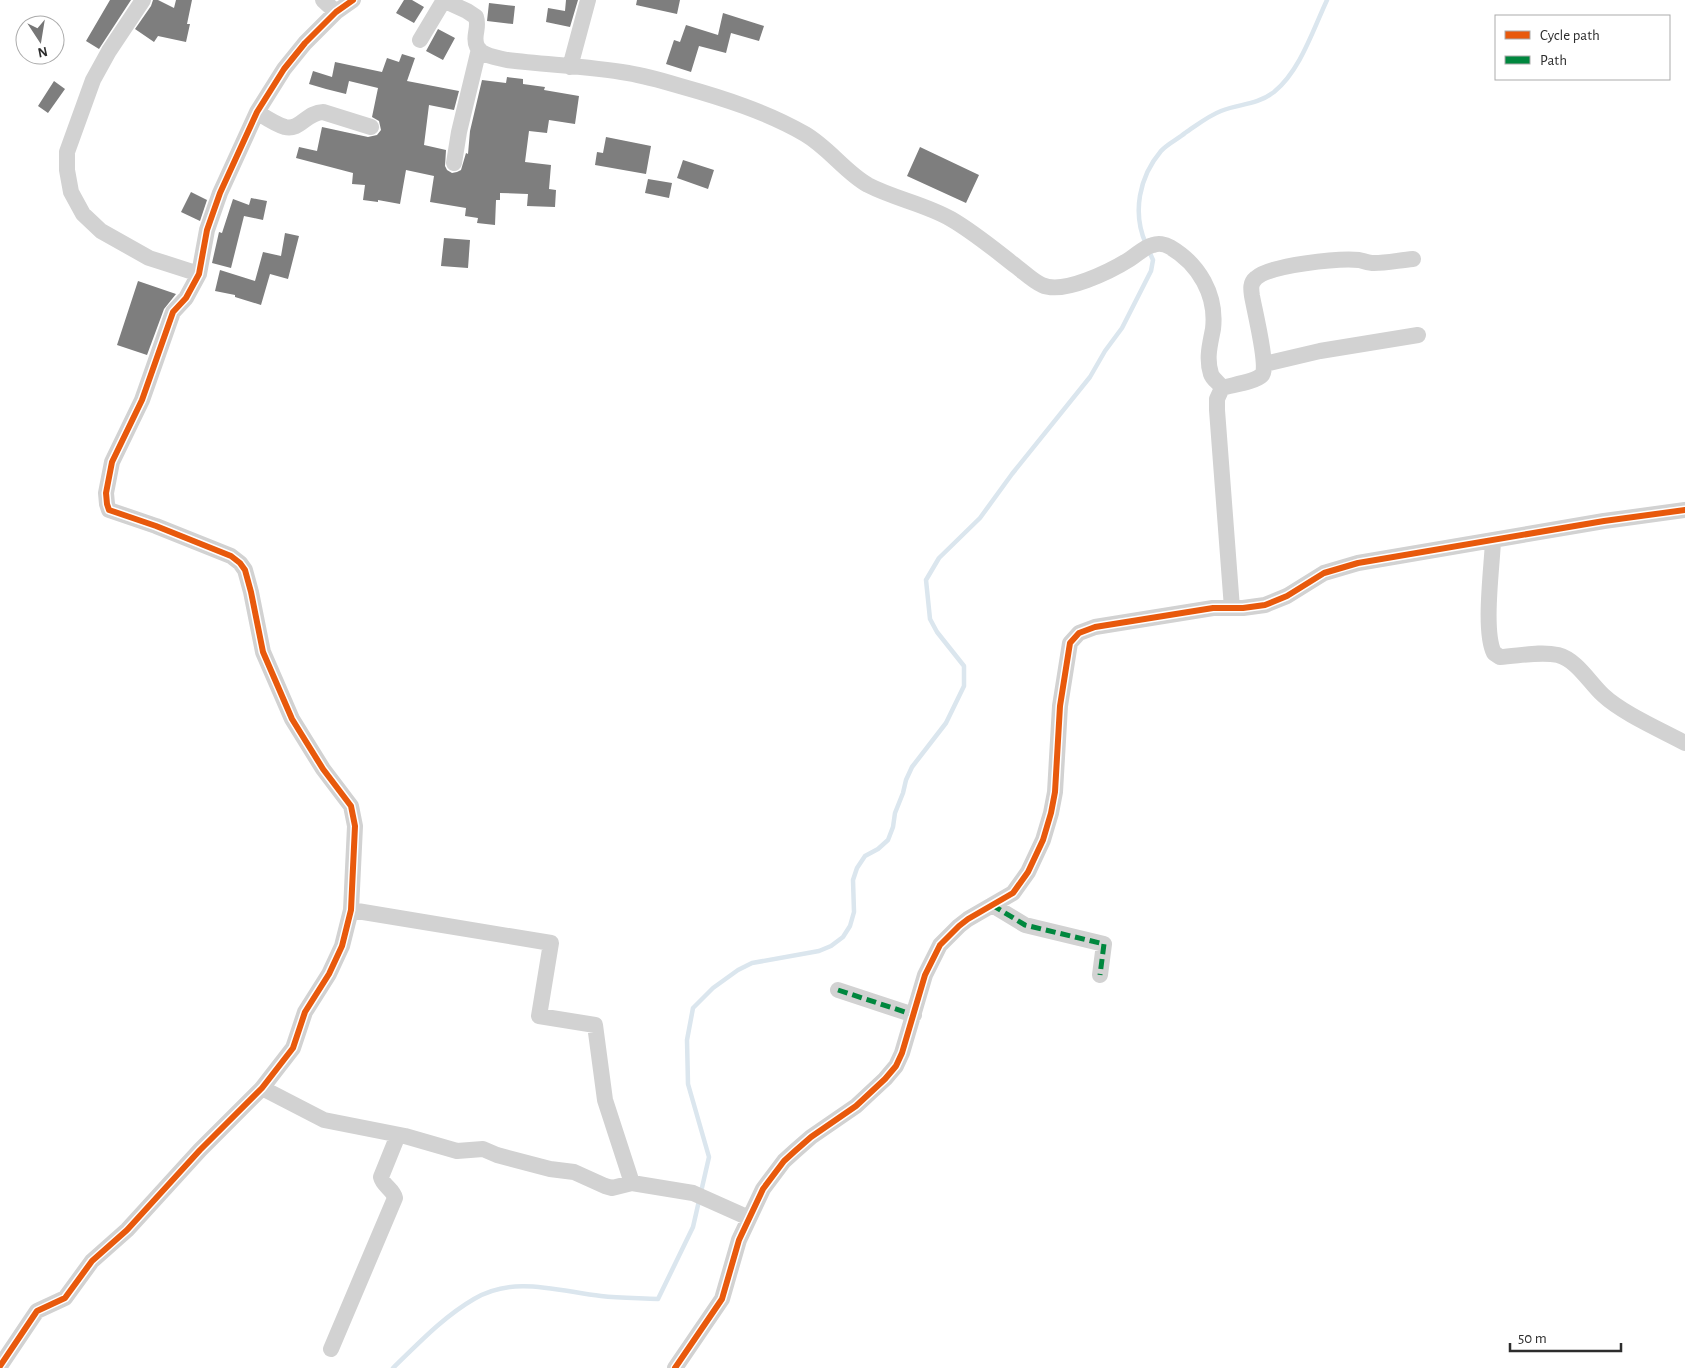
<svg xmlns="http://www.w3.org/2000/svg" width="1685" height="1368" viewBox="0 0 1685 1368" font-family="'Alegreya Sans',sans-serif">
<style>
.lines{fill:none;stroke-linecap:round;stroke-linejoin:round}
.stream{stroke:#dbe6ee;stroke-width:4.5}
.building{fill:#7e7e7e}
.minor{stroke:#d2d2d2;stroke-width:16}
.quiet{stroke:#00873e;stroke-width:5;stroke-dasharray:10 5;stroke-linecap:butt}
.cycleway-casing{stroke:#fff;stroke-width:9}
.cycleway{stroke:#e8590c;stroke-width:6}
</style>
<rect width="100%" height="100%" fill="#fff"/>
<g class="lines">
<path class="stream" d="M 1146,244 C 1132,213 1139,177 1161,151 C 1167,144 1178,139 1185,133 C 1197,125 1208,116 1221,111 C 1241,103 1255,106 1274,92 C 1300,71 1313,30 1327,0
M 393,1368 C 418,1344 443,1317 474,1299 C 514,1275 558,1291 601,1296 C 619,1298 639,1298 658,1299 L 693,1227 L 709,1157 L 688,1084 L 687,1040 L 693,1008 L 713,988 L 738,970 L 752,963 L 819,951 L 831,946 L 843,937 L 850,926 L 854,912 L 853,880 L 857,868 L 865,856 L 878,849 L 888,840 L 893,827 L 895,813 L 903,793 L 906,780 L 912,767 L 946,723 L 964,686 L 964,666 L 937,632 L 930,619 L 926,580 L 939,558 L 980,518 L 1012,474 L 1090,377 L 1105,351 L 1122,328 L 1151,271 L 1153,260 L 1149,251"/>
</g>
<path class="building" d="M 110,0 L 131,0 L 99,49 L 86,41 Z
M 153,0 L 158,0 L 174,8 L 176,0 L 192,0 L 187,24 L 190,24 L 186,42 L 158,36 L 154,42 L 135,29 L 151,6 Z
M 404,0 L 412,0 L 424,7 L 414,23 L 396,13 Z
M 566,0 L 578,0 L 570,27 L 546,22 L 548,8 L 565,11 Z
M 637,0 L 680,0 L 677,14 L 636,5 Z
M 489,3 L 515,6 L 513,24 L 487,21 Z
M 723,13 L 764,26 L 759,41 L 731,33 L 726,53 L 699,46 L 691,72 L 666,64 L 674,40 L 680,42 L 686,25 L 718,35 Z
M 438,29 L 455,38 L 443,60 L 426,51 Z
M 402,54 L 415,58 L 407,81 L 459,91 L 454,110 L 429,105 L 424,145 L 446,150 L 445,166 L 447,170 L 452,173 L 457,172 L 461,170 L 466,153 L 468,154 L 470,131 L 482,80 L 506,83 L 507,77 L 523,79 L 523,84 L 545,87 L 544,90 L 579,96 L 575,124 L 549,120 L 547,133 L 529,131 L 525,162 L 551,165 L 549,189 L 556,190 L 555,207 L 527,206 L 528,194 L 500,193 L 500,200 L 496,200 L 495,225 L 477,223 L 478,218 L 465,216 L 466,208 L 430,202 L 434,176 L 406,170 L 400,204 L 378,200 L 378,202 L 363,200 L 365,185 L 352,184 L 353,173 L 296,158 L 299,147 L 317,151 L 322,127 L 368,137 L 377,135 L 381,130 L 379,121 L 372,117 L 378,88 L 349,81 L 346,94 L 326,89 L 309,84 L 313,71 L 332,77 L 335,62 L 382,72 L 387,58 L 399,62 Z
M 54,81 L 65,89 L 48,113 L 38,106 Z
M 606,137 L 651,146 L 646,174 L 595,165 L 597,152 L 603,153 Z
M 920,147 L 979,175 L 966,203 L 907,176 Z
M 683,160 L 714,170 L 708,189 L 677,178 Z
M 648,179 L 672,183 L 669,198 L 645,193 Z
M 191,192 L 207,200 L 200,221 L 181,212 Z
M 251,198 L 267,201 L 263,220 L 244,216 L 231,268 L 212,263 L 219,232 L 222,233 L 233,199 L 249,205 Z
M 285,233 L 299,236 L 288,279 L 270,274 L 261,305 L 235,297 L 235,295 L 215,291 L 220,270 L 255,281 L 263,252 L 281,256 Z
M 444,238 L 470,240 L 468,268 L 441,266 Z
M 138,281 L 176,294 L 164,309 L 147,355 L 117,345 Z"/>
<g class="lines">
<path class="minor" d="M 143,0 L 109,51 L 93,80 L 67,152 L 67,170 L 71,192 L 83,214 L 101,231 L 149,258 L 199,274
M 323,0 L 336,12
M 443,0 L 467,11 L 476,17 C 478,23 477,27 476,33 C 472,55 490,56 507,60 C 547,65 588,66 628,73 C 646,76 663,81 680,86 C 723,98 767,112 805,134 C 829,148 845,172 868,185 C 895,199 925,204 951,219 C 975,233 995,250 1017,267 C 1025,273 1033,281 1042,285 C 1063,295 1111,271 1130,259 C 1138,254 1144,247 1153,245 C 1158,243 1165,244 1170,247 C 1199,264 1217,295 1213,329 C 1210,345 1206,358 1211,374 C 1213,380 1219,382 1222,388 L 1217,399 L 1217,410 L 1232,608
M 420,40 L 444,0
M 570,67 L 588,0
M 257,112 C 265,117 275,124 285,127 C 300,131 307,112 323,112 L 371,127
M 454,163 L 459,132 L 479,49
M 1265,364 L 1320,351 L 1418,335
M 1222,388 C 1231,385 1255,382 1262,375 C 1269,369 1254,308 1252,296 C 1251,289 1250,283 1256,278 C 1270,265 1339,258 1359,260 C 1364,261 1369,263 1374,263 C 1387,263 1400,260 1413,259
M 1493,541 C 1492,567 1483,631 1494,653 L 1500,657 C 1519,656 1540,651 1558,655 C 1577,660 1589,682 1603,695 C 1622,713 1661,730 1685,743
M 992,905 L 1025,925 L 1104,944 L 1100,975
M 351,910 L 551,943 L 539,1016 L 595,1025 L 605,1100 L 632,1183
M 838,990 L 914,1015
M 262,1088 L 324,1120 L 405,1136 L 457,1151 L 483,1149 L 497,1155 L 550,1169 L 574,1172 L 605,1186 L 612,1188 L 632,1183 L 693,1193 L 749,1218
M 331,1349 L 395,1198 C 393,1189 383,1186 381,1177 L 398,1135
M 0,1366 L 37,1311 L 65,1298 L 92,1261 L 127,1230 L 200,1150 L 262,1088 L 293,1048 L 305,1012 L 329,974 L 342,946 L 351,910 L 355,826 L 351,806 L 323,769 L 292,719 L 263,652 L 251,592 L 245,570 L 240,563 L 231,556 L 156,526 L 109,510 L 107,504 L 106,493 L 112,462 L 142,400 L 173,312 L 186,298 L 199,274 L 207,230 L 220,193 L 257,112 L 284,69 L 305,43 L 336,12 L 353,0
M 675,1368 L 722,1299 L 739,1240 L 763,1189 L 784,1161 L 795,1151 L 811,1137 L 856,1106 L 885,1079 L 896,1066 L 902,1053 L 925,975 L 940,945 L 959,926 L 968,919 L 1013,893 L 1028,872 L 1043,840 L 1051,813 L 1055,792 L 1060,706 L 1070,643 L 1079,633 L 1095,627 L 1213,608 L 1243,608 L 1265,605 L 1287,596 L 1324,573 L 1358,563 L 1604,521 L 1685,510"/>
<path class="quiet" d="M 992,905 L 1025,925 L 1104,944 L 1100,975
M 838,990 L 914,1015"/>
<g class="cycleway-casing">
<path id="cycleway" d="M 0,1366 L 37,1311 L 65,1298 L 92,1261 L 127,1230 L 200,1150 L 262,1088 L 293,1048 L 305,1012 L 329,974 L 342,946 L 351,910 L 355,826 L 351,806 L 323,769 L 292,719 L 263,652 L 251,592 L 245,570 L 240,563 L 231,556 L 156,526 L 109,510 L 107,504 L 106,493 L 112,462 L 142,400 L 173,312 L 186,298 L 199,274 L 207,230 L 220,193 L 257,112 L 284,69 L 305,43 L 336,12 L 353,0
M 675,1368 L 722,1299 L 739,1240 L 763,1189 L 784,1161 L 795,1151 L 811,1137 L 856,1106 L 885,1079 L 896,1066 L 902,1053 L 925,975 L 940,945 L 959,926 L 968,919 L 1013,893 L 1028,872 L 1043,840 L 1051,813 L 1055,792 L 1060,706 L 1070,643 L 1079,633 L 1095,627 L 1213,608 L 1243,608 L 1265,605 L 1287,596 L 1324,573 L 1358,563 L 1604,521 L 1685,510"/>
</g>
<use href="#cycleway" class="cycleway"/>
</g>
<rect x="1495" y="15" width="175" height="65" fill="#ffffff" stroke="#ababab"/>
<rect x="1505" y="31" width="25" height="8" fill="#e8590c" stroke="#ababab"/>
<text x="1540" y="40" font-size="15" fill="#2d2d2d">Cycle path</text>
<rect x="1505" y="56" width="25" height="8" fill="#00873e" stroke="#ababab"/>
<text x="1540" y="65" font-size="15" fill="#2d2d2d">Path</text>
<g transform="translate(40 40) rotate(168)"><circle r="24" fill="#ffffff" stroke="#ababab"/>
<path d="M0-4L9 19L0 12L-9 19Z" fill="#767676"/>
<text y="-8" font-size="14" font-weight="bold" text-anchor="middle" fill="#2d2d2d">N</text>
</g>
<path d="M1510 1343v8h111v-8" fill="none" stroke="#2d2d2d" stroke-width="2.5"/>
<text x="1518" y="1343" font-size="15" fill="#2d2d2d" stroke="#ffffff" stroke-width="4" paint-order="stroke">50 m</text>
</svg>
